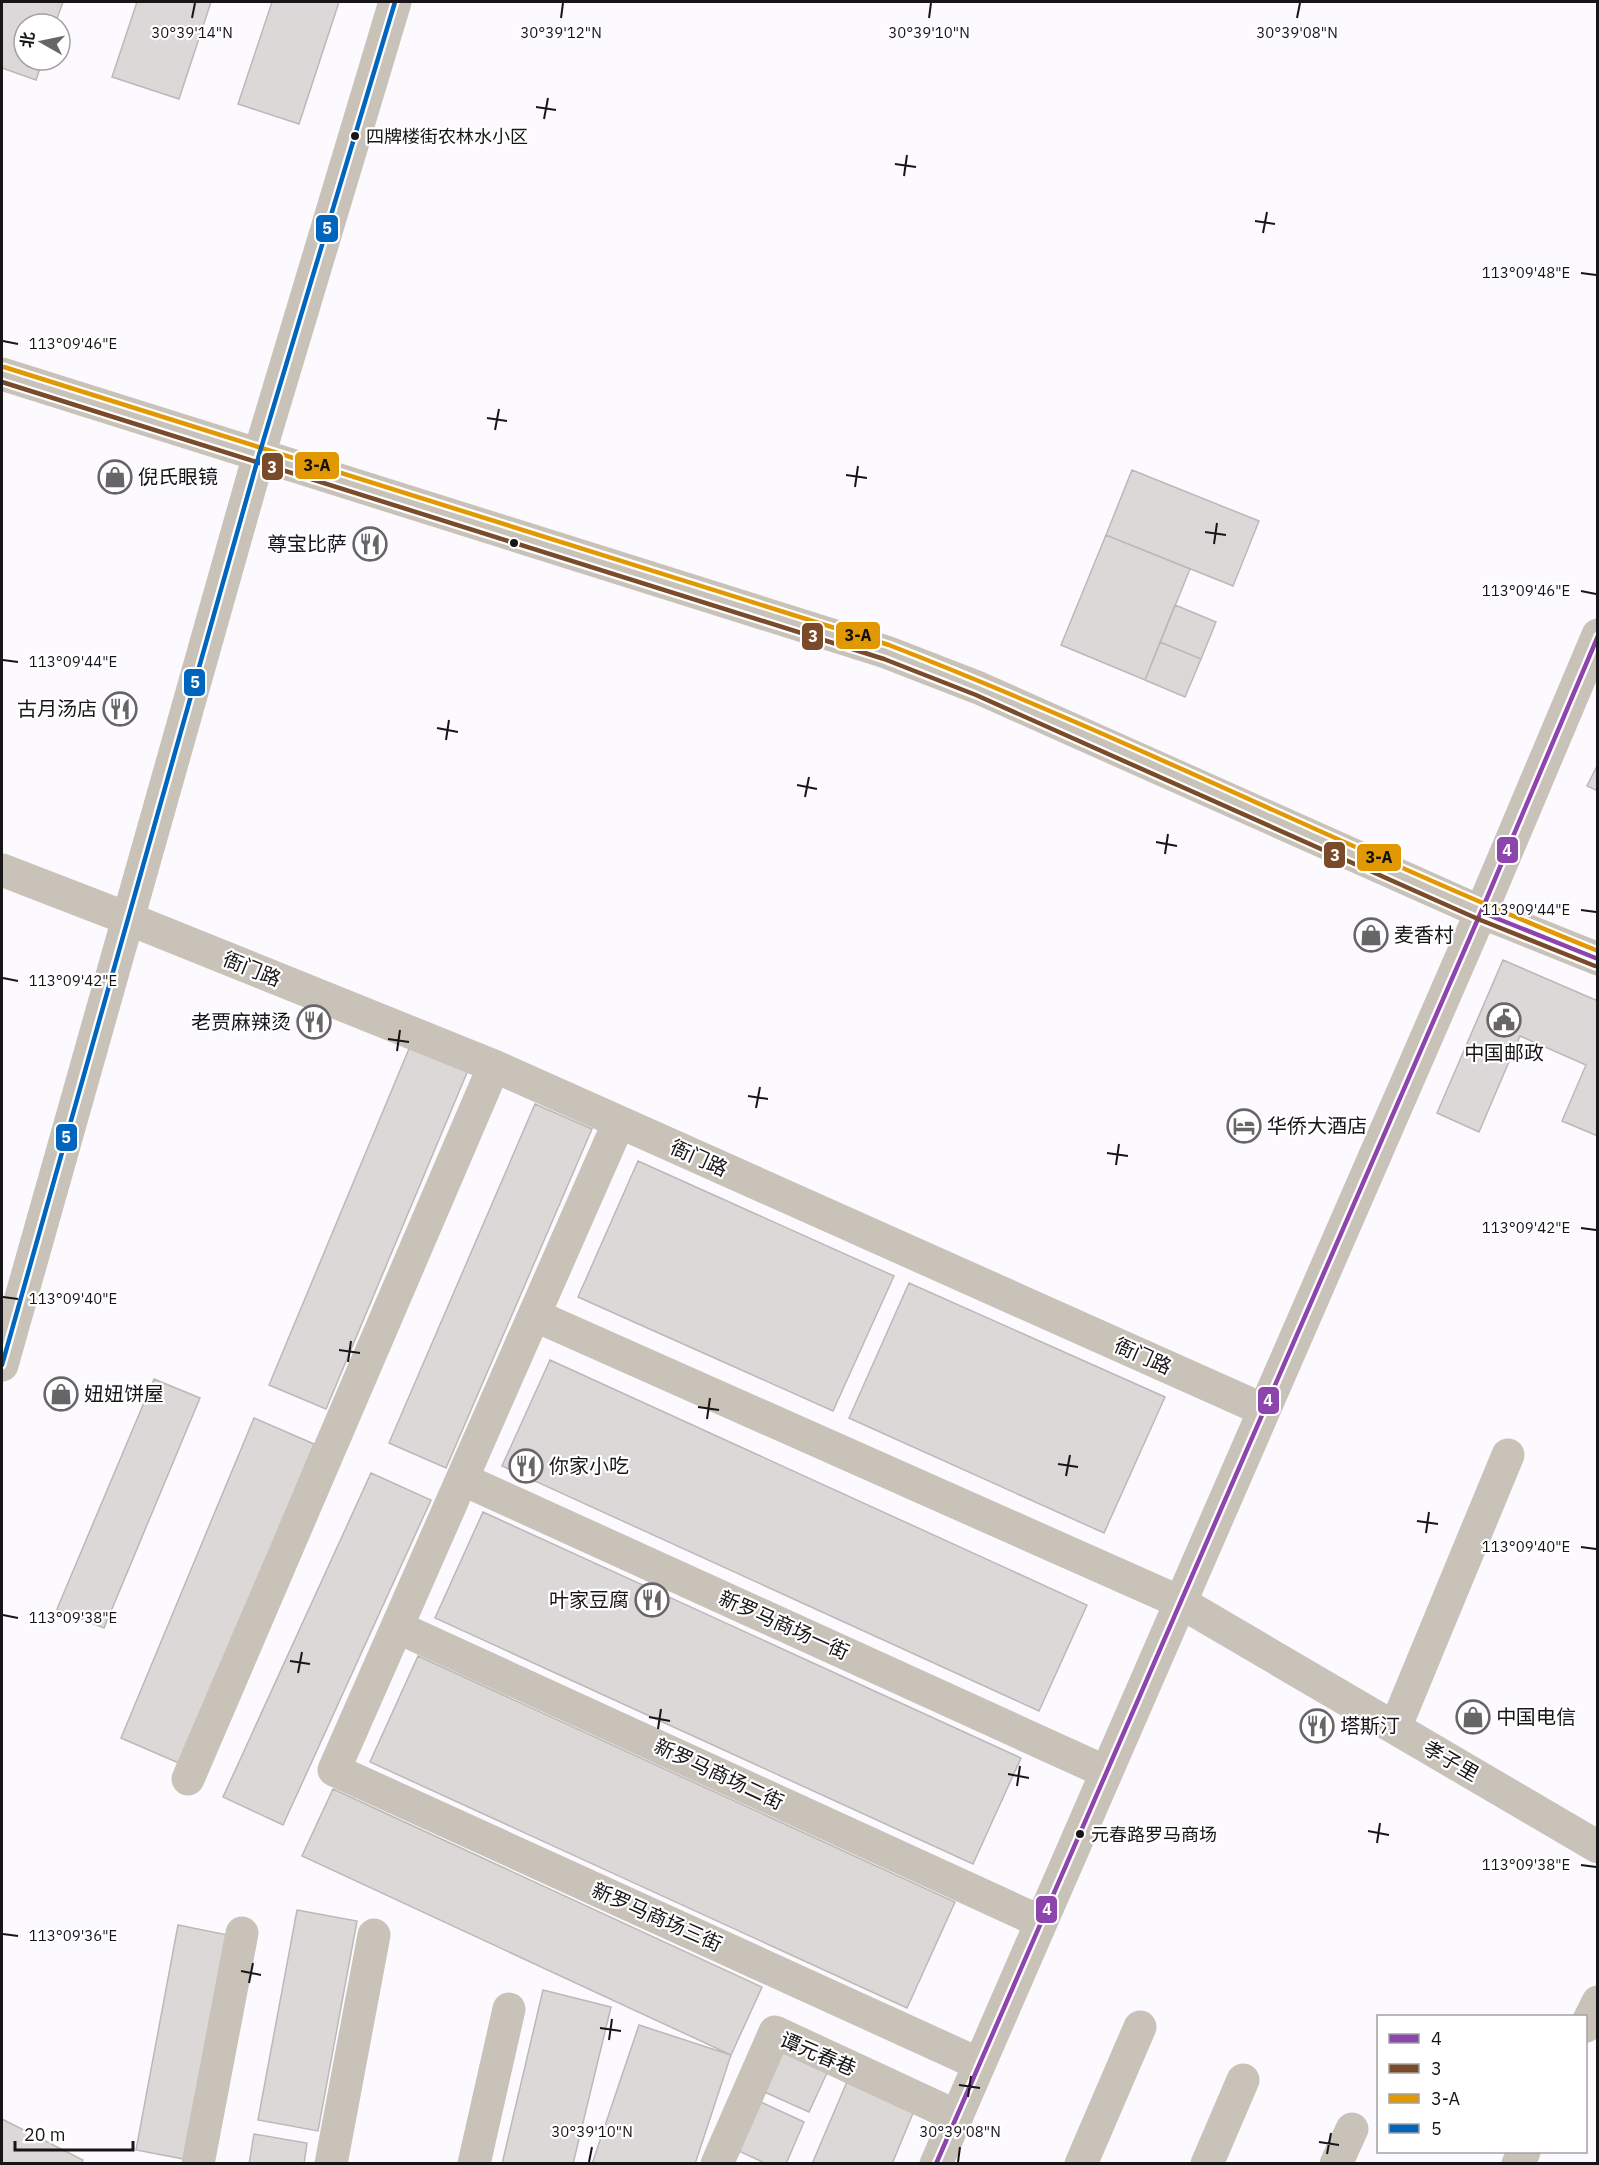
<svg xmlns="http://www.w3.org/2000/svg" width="1599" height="2165" viewBox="0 0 1599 2165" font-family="'IBM Plex Sans','Noto Sans SC',sans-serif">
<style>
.building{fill:#dcd8d8;stroke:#bbb8b8;stroke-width:1.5}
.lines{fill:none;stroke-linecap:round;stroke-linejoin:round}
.minor{stroke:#c9c2b9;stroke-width:33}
.bus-1-casing{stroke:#fff;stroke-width:9}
.bus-2-casing{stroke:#fff;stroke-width:9}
.bus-3-casing{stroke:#fff;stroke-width:9}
.bus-4-casing{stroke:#fff;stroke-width:9}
.bus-1{stroke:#8e44ad;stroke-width:4.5}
.bus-2{stroke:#7a4b2a;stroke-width:4.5}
.bus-3{stroke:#e19802;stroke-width:4.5}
.bus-4{stroke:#0065bd;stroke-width:4.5}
.ticks{fill:none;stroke:#181519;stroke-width:2}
.bus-dot{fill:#181519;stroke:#fff;stroke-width:2}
.labels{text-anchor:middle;stroke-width:4.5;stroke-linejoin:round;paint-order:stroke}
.bus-label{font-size:18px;fill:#181519;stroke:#fff;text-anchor:start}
.poi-label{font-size:20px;fill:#181519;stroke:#fff;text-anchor:start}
.street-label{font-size:20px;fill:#181519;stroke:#fff}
.ticks-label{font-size:15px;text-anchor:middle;fill:#181519;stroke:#fff;stroke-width:4.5;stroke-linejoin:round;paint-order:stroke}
.line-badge{stroke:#fff;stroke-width:2}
.badge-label{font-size:16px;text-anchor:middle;font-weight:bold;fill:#fff}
.pale-badge-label{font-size:16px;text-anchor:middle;font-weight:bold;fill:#111}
</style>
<rect width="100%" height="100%" fill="#fcfafe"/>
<path class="building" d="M 2,2 L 63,2 L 55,24 L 24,24 L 24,60 L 43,60 L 36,80 L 2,68 Z
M 137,2 L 211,2 L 179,99 L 112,77 Z
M 272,2 L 339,2 L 299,124 L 238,104 Z
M 1132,470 L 1259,521 L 1233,586 L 1106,535 Z
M 1106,535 L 1190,569 L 1145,680 L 1061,645 Z
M 1175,605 L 1216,622 L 1201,659 L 1160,642 Z
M 1160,642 L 1201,659 L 1185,697 L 1145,680 Z
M 1598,764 L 1598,791 L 1587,786 Z
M 1503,960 L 1598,1001 L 1598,1136 L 1562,1121 L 1586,1065 L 1520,1036 L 1479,1132 L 1437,1113 Z
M 411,1044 L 469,1068 L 326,1409 L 269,1385 Z
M 535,1104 L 592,1129 L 446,1468 L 389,1443 Z
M 638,1161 L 894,1276 L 833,1411 L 578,1297 Z
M 909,1283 L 1165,1397 L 1104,1533 L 849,1418 Z
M 550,1360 L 1087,1605 L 1039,1711 L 502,1466 Z
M 154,1379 L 200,1398 L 104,1628 L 57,1609 Z
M 254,1418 L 314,1444 L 181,1764 L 121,1738 Z
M 371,1473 L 431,1500 L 283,1825 L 223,1797 Z
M 483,1512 L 1021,1758 L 973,1864 L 435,1618 Z
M 418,1656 L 955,1902 L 907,2008 L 370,1762 Z
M 333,1789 L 762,1987 L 731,2055 L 302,1856 Z
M 297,1910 L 357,1921 L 318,2131 L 258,2120 Z
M 178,1925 L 238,1937 L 194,2161 L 136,2150 Z
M 543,1990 L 611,2007 L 573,2164 L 502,2164 Z
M 639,2025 L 731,2055 L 695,2164 L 592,2164 Z
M 782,2040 L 832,2062 L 809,2112 L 760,2090 Z
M 849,2077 L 916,2106 L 892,2164 L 812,2164 Z
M 752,2098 L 804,2122 L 786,2164 L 767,2164 L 730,2147 Z
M 2,2119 L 83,2160 L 81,2164 L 2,2164 Z
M 254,2134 L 307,2143 L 304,2164 L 249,2164 Z"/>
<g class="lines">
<path class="minor" d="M 2,374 L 886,652 L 979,688 L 1481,912 L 1598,959
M 2,870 L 129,919 L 494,1066 L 1264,1410
M 619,1122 L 334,1770 L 979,2064
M 534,1315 L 1180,1602 L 1598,1847
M 2,1365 L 259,455 L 395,2
M 462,1479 L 1106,1772
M 397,1627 L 1041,1922
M 1395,1728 L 1508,1455
M 188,1779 L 494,1066
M 1586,2026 L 1598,2002
M 198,2164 L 242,1933
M 331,2164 L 374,1935
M 474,2164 L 509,2009
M 717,2164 L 775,2032 L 956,2116
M 936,2164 L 1481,912 L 1598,635
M 1081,2164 L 1140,2027
M 1207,2164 L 1243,2080
M 1336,2164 L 1352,2129
M 1518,2164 L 1524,2152"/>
<g class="bus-1-casing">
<path id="bus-1" d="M 1481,912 L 1598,959
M 936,2164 L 1481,912 L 1598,636"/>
</g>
<g class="bus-2-casing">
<path id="bus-2" d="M 2,382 L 884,659 L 976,695 L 1478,919 L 1595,966"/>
</g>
<g class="bus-3-casing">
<path id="bus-3" d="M 4,367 L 889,645 C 1129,738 1359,855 1598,951"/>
</g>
<g class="bus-4-casing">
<path id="bus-4" d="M 2,1365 L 259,455 L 395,2"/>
</g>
<use href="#bus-1" class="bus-1"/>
<use href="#bus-2" class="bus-2"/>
<use href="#bus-3" class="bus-3"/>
<use href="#bus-4" class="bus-4"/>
</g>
<path class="ticks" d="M 192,18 L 195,3M 561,18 L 563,3M 929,18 L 931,3M 1297,18 L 1300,3M 536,107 L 556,110M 544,119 L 548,98M 895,164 L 916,167M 904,176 L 907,155M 1255,221 L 1275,224M 1263,233 L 1267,212M 1581,273 L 1596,275M 3,341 L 18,344M 487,418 L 507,421M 495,430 L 499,409M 846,475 L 867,478M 855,487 L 858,466M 1205,532 L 1226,535M 1214,544 L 1217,523M 1581,591 L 1596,594M 3,660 L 18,662M 437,728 L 458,732M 446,740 L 449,720M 797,785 L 817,789M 805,797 L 809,777M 1156,842 L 1177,846M 1165,854 L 1168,834M 1581,910 L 1596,912M 3,978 L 18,981M 388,1039 L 409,1042M 397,1051 L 400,1030M 748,1096 L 768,1099M 756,1108 L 760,1087M 1107,1153 L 1128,1156M 1116,1165 L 1119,1144M 1581,1228 L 1596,1230M 3,1297 L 18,1299M 339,1350 L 360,1353M 348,1362 L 351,1341M 698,1407 L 719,1410M 707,1419 L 710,1398M 1058,1464 L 1078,1467M 1066,1476 L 1070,1455M 1417,1521 L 1438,1524M 1426,1533 L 1429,1512M 1581,1547 L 1596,1549M 3,1615 L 18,1618M 290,1661 L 310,1664M 298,1673 L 302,1652M 649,1717 L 670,1721M 658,1729 L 661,1709M 1008,1774 L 1029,1778M 1017,1786 L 1020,1766M 1368,1831 L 1389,1835M 1377,1843 L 1380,1823M 1581,1865 L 1596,1867M 3,1934 L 18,1936M 241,1971 L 261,1975M 249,1983 L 253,1963M 600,2028 L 621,2031M 609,2040 L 612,2019M 959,2085 L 980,2088M 968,2097 L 971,2076M 1319,2142 L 1339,2145M 1327,2154 L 1331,2133M 589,2162 L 592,2147M 958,2162 L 960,2147"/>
<defs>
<g id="shop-ring" transform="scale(1.725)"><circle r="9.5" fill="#fff" stroke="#686569" stroke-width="1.5"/><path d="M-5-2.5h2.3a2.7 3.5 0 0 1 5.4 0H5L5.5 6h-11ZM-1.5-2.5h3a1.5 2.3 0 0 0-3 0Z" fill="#686569"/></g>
<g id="restaurant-ring" transform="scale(1.725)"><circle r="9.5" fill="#fff" stroke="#686569" stroke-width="1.5"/><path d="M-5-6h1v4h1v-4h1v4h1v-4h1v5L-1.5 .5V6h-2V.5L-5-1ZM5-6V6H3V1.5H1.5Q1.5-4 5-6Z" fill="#686569"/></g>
<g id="civic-ring" transform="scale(1.725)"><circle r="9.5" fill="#fff" stroke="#686569" stroke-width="1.5"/><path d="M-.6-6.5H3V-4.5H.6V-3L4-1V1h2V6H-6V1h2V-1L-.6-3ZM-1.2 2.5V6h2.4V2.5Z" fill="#686569"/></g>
<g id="hotel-ring" transform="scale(1.725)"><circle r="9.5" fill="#fff" stroke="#686569" stroke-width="1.5"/><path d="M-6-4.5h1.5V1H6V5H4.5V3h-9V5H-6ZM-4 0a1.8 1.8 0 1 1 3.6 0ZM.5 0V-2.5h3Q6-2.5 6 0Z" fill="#686569"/></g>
</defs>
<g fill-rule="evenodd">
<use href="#shop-ring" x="115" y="477"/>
<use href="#restaurant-ring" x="370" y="544"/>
<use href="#restaurant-ring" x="120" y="709"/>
<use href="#shop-ring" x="1371" y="935"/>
<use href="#civic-ring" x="1504" y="1020"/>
<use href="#restaurant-ring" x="314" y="1022"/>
<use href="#hotel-ring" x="1244" y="1126"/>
<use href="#shop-ring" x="61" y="1394"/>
<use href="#restaurant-ring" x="526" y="1466"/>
<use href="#restaurant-ring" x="652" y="1600"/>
<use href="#shop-ring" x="1473" y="1717"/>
<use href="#restaurant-ring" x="1317" y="1726"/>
</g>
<g class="bus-dot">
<circle cx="355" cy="136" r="5"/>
<circle cx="514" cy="543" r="5"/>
<circle cx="1080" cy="1834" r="5"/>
</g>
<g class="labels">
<g class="bus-label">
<text x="366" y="143">四牌楼街农林水小区</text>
<text x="1091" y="1841">元春路罗马商场</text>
</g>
<g class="poi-label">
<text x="138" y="484">倪氏眼镜</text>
<text x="347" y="551" text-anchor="end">尊宝比萨</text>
<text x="97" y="716" text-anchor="end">古月汤店</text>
<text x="1394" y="942">麦香村</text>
<text x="291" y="1029" text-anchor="end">老贾麻辣烫</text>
<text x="1504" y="1060" text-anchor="middle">中国邮政</text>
<text x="1267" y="1133">华侨大酒店</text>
<text x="84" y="1401">妞妞饼屋</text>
<text x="549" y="1473">你家小吃</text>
<text x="629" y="1607" text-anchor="end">叶家豆腐</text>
<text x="1496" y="1724">中国电信</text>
<text x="1340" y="1733">塔斯汀</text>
</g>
<g class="street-label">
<text transform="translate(252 969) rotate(22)" y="7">衙门路</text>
<text transform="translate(699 1158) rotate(24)" y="7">衙门路</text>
<text transform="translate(1143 1356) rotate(24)" y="7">衙门路</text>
<text transform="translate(784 1625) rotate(24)" y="7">新罗马商场一街</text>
<text transform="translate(1451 1761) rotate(30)" y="7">孝子里</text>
<text transform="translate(719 1774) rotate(25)" y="7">新罗马商场二街</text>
<text transform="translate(657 1917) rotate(24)" y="7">新罗马商场三街</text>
<text transform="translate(818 2054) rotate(23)" y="7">谭元春巷</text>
</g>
</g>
<g class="ticks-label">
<text x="192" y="38">30°39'14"N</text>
<text x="561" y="38">30°39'12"N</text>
<text x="929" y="38">30°39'10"N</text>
<text x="1297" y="38">30°39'08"N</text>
<text x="1526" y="278">113°09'48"E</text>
<text x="73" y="349">113°09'46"E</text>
<text x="1526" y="596">113°09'46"E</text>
<text x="73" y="667">113°09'44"E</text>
<text x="1526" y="915">113°09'44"E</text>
<text x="73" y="986">113°09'42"E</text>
<text x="1526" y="1233">113°09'42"E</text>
<text x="73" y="1304">113°09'40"E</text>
<text x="1526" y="1552">113°09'40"E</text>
<text x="73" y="1623">113°09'38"E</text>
<text x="1526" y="1870">113°09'38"E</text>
<text x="73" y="1941">113°09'36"E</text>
<text x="592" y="2137">30°39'10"N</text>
<text x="960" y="2137">30°39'08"N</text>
</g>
<g class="line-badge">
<rect x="315" y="214" width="24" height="29" rx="6" fill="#0065bd"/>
<rect x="294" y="451" width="46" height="29" rx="6" fill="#e19802"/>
<rect x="261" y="452" width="23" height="29" rx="6" fill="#7a4b2a"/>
<rect x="835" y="621" width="46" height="29" rx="6" fill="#e19802"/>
<rect x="801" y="622" width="23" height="29" rx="6" fill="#7a4b2a"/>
<rect x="183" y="668" width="23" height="29" rx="6" fill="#0065bd"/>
<rect x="1496" y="836" width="23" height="28" rx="6" fill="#8e44ad"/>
<rect x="1323" y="841" width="23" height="28" rx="6" fill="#7a4b2a"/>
<rect x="1356" y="843" width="46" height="29" rx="6" fill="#e19802"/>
<rect x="55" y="1123" width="23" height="29" rx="6" fill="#0065bd"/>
<rect x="1257" y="1386" width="23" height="29" rx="6" fill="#8e44ad"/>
<rect x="1035" y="1895" width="23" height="29" rx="6" fill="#8e44ad"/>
</g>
<g class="badge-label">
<text x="327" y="234">5</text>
<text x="272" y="473">3</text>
<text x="813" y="642">3</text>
<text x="195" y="688">5</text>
<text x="1507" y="856">4</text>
<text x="1335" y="861">3</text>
<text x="66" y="1143">5</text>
<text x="1268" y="1406">4</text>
<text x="1047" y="1915">4</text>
</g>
<g class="pale-badge-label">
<text x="317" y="471">3-A</text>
<text x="858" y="641">3-A</text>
<text x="1379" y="863">3-A</text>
</g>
<rect width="1599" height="2165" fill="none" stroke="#181519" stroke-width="6"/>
<rect x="1377" y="2015" width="210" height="138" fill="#ffffff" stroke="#a3a1a3" stroke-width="1.5"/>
<rect x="1389" y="2034" width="30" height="9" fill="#8e44ad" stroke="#a3a1a3" stroke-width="1.5"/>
<text x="1431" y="2045" font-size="18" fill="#181519">4</text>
<rect x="1389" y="2064" width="30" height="9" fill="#7a4b2a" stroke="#a3a1a3" stroke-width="1.5"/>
<text x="1431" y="2075" font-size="18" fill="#181519">3</text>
<rect x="1389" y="2094" width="30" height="9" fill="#e19802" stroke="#a3a1a3" stroke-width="1.5"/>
<text x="1431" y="2105" font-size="18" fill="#181519">3-A</text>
<rect x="1389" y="2124" width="30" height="9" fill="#0065bd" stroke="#a3a1a3" stroke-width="1.5"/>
<text x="1431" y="2135" font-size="18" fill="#181519">5</text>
<g transform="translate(42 42) rotate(279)"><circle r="28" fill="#ffffff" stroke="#a3a1a3" stroke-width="1.5"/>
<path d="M0-4.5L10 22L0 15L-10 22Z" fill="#686569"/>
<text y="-9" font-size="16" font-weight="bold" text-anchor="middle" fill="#181519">北</text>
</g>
<path d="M15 2141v9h118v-9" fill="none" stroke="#181519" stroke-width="3"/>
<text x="24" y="2141" font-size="18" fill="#181519" stroke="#ffffff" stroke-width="4.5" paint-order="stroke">20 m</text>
</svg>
